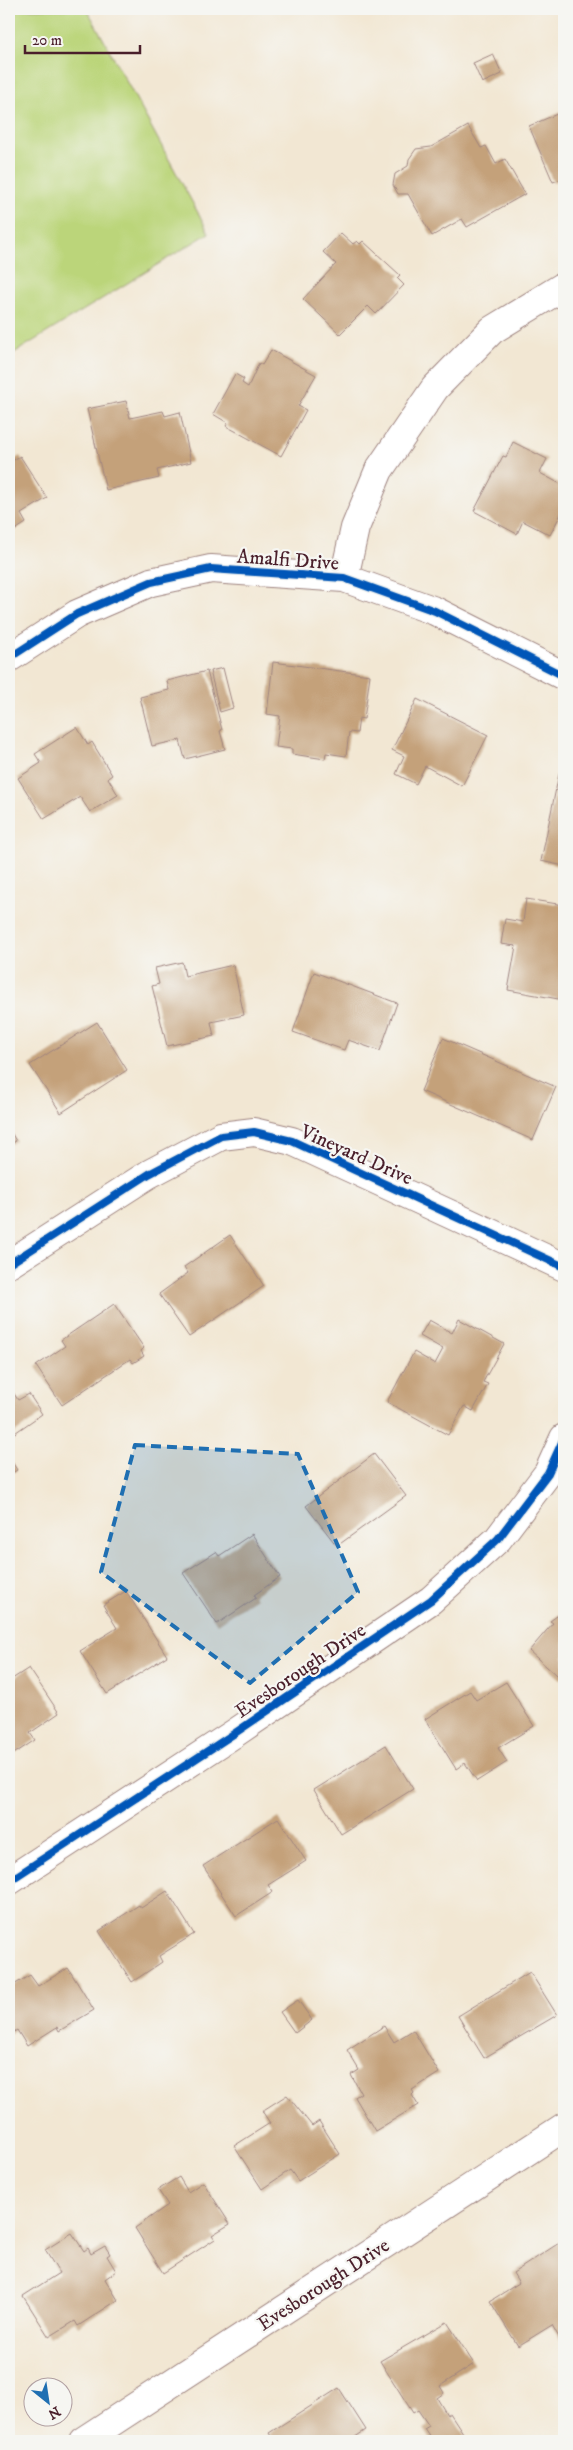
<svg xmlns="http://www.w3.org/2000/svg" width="573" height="2450" viewBox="0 0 573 2450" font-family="'IM FELL DW Pica',serif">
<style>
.green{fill:#bbd57a;stroke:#827a52}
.building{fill:#c4a17a}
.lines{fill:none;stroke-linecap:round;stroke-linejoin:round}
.minor-casing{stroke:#9e837f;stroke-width:30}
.minor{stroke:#fff;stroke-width:28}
.cycleway-casing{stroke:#f6f6f2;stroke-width:11}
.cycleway{stroke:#0057b8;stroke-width:8}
.marked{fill:#1f6fb2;fill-opacity:0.2;stroke:#1f6fb2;stroke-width:4;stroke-dasharray:10 6;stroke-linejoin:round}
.labels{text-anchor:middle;stroke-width:4.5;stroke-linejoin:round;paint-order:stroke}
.street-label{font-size:20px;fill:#4a1f2b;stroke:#f6f6f2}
</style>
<rect width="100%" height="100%" fill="#f6f6f2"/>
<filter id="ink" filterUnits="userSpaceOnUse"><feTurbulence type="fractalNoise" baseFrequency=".02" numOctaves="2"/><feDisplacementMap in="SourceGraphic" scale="10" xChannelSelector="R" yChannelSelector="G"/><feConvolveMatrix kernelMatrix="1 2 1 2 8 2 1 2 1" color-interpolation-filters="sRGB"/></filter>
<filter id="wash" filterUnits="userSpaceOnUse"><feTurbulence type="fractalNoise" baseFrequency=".0096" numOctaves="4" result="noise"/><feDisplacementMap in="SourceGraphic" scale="20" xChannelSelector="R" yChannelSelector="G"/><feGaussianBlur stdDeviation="1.12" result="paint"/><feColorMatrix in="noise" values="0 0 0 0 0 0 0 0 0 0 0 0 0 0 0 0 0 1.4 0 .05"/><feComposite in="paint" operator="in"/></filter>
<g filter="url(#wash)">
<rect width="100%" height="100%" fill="#f2e7d3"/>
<path class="green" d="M 9,9 L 87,9 L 209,233 L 9,356 Z"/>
<g id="blocks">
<path class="building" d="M 493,54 L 502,74 L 482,83 L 473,63 Z
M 564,111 L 564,178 L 553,182 L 529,126 Z
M 468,126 L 481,148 L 486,146 L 496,164 L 505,159 L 525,194 L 467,227 L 462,219 L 432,236 L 408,194 L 398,194 L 393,185 L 395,174 L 408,166 L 409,159 L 416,149 L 431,147 Z
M 341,233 L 353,244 L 357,241 L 360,244 L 363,241 L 400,275 L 397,278 L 404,285 L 376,314 L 368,306 L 340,334 L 303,299 L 336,264 L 323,252 Z
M 271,350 L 316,375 L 298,406 L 306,410 L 281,456 L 226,426 L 228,423 L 213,414 L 235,374 L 244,379 L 242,383 L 248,387 L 259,363 L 262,365 Z
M 126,401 L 130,418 L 163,411 L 165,416 L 180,412 L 191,462 L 157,470 L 159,478 L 106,490 L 87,409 Z
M 513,442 L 547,459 L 540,473 L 564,486 L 564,508 L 550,535 L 523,521 L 517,534 L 474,511 L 503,456 L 506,457 Z
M 20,456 L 47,498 L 21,514 L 26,523 L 9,534 L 9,463 Z
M 273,662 L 370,675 L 364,719 L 359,718 L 357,733 L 349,732 L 346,756 L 326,753 L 325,759 L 292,754 L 292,749 L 276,747 L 280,716 L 267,714 Z
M 223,668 L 233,708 L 220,712 L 210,671 Z
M 207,671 L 222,730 L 220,731 L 225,749 L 185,759 L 180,740 L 152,746 L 140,697 L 169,690 L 167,681 Z
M 417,699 L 488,735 L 462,786 L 425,766 L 416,784 L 396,774 L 404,756 L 392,750 Z
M 77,727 L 88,745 L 92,742 L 112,775 L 108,778 L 118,795 L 90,812 L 80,797 L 44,819 L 18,778 L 41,763 L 35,754 Z
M 560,769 L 564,770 L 564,866 L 541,861 Z
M 526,899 L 564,905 L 564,1000 L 508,990 L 516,946 L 501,944 L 505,919 L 523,922 Z
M 182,962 L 185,976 L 233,965 L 244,1015 L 211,1022 L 214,1036 L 167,1046 L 152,986 L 159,984 L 155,968 Z
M 314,972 L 397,1003 L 380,1051 L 348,1040 L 344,1050 L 293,1032 Z
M 97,1022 L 127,1070 L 61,1113 L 30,1065 Z
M 443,1038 L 556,1087 L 533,1140 L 421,1091 Z
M 9,1129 L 16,1141 L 9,1145 Z
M 230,1235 L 264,1286 L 189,1337 L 159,1294 L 188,1273 L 184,1267 Z
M 114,1304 L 144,1348 L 141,1351 L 144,1356 L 133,1363 L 130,1359 L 62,1405 L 36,1366 L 65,1346 L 61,1340 Z
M 459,1319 L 504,1344 L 483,1382 L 488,1384 L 473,1411 L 464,1406 L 448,1435 L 387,1402 L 414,1352 L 435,1364 L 443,1349 L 420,1336 L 429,1320 L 452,1333 Z
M 9,1386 L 18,1400 L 29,1394 L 42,1414 L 9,1437 Z
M 374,1454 L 406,1496 L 337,1546 L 306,1506 Z
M 9,1457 L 17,1470 L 9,1475 Z
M 252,1534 L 280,1577 L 254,1595 L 256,1598 L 217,1624 L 183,1573 L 216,1552 L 219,1556 Z
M 126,1591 L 167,1656 L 107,1694 L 80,1651 L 117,1628 L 103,1605 Z
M 564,1611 L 564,1682 L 529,1651 L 553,1623 L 550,1621 Z
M 29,1668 L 59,1713 L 30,1733 L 35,1740 L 9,1757 L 9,1681 Z
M 506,1682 L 534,1726 L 498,1748 L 507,1762 L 477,1781 L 465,1763 L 456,1769 L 425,1719 L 470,1691 L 476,1700 Z
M 386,1745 L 413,1789 L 341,1834 L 314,1790 Z
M 278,1818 L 306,1861 L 268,1885 L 273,1892 L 236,1916 L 203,1866 Z
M 167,1891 L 194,1934 L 159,1956 L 162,1962 L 132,1982 L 99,1931 L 139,1905 L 141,1908 Z
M 68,1968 L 94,2010 L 59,2031 L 57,2027 L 27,2046 L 17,2030 L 9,2035 L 9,1988 L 30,1975 L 38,1986 Z
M 530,1972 L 557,2015 L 484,2058 L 458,2016 Z
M 298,2000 L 312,2020 L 295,2033 L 280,2012 Z
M 384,2026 L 394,2042 L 413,2030 L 439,2073 L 412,2090 L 414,2093 L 412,2095 L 418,2105 L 375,2131 L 355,2097 L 361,2093 L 351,2075 L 359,2070 L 347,2050 Z
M 287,2095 L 312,2126 L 319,2121 L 340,2154 L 298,2181 L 290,2170 L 262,2189 L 234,2146 L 270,2123 L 262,2111 Z
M 179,2177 L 188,2192 L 203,2182 L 230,2224 L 212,2235 L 215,2239 L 163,2273 L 135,2228 L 168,2205 L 158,2190 Z
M 72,2233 L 84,2251 L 88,2248 L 91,2254 L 105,2246 L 110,2254 L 107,2256 L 116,2271 L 105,2279 L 118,2300 L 78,2326 L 75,2321 L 49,2337 L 23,2296 L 59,2273 L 45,2250 Z
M 559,2243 L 564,2251 L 564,2339 L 561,2341 L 552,2325 L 518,2346 L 490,2301 L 519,2283 L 513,2273 Z
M 447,2322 L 474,2364 L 440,2386 L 444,2393 L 437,2398 L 447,2415 L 450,2413 L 465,2436 L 456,2441 L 432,2441 L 424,2429 L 429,2426 L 418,2410 L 413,2413 L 380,2361 Z
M 339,2388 L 366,2430 L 349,2441 L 274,2441 L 269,2433 Z"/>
</g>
</g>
<g filter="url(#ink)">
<use href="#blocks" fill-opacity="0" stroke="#9e837f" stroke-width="1"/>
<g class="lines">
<g class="minor-casing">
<path id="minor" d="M 344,578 L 355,528 L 379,470 L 435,388 L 492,330 L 564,286
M 9,658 L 77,614 L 151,582 L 211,569 L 344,578 L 435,611 L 564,676
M 9,1264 L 149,1174 L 221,1136 L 254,1132 L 292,1141 L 564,1267
M 9,1881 L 235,1733 L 431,1600 L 498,1539 L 548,1473 L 564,1438
M 83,2441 L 564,2127"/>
</g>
<use href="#minor" class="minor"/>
<g class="cycleway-casing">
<path id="cycleway" d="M 9,658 L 77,614 L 151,582 L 211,569 L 344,578 L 435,611 L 564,676
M 9,1264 L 149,1174 L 221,1136 L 254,1132 L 292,1141 L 564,1267
M 9,1881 L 235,1733 L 431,1600 L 498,1539 L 548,1473 L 564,1438"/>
</g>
<use href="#cycleway" class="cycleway"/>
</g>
</g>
<path class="marked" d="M 135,1445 L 298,1454 L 358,1592 L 250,1683 L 101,1572 Z"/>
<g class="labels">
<g class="street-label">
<text transform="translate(288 559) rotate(4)" y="7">Amalfi Drive</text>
<text transform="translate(357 1154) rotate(24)" y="7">Vineyard Drive</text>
<text transform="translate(300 1670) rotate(-34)" y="7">Evesborough Drive</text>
<text transform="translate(323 2284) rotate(-33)" y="7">Evesborough Drive</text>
</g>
</g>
<rect width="573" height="2450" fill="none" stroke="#f6f6f2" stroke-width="30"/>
<g transform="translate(48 2402) rotate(150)"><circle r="24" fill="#f6f6f2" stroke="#b1a0a2"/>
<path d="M0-4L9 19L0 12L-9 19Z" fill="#1f6fb2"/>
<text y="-8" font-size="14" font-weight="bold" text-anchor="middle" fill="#4a1f2b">N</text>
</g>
<path d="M25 45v8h115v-8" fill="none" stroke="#4a1f2b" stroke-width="2.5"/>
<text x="32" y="45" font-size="15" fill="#4a1f2b" stroke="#f6f6f2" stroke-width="4" paint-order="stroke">20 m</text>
</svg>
